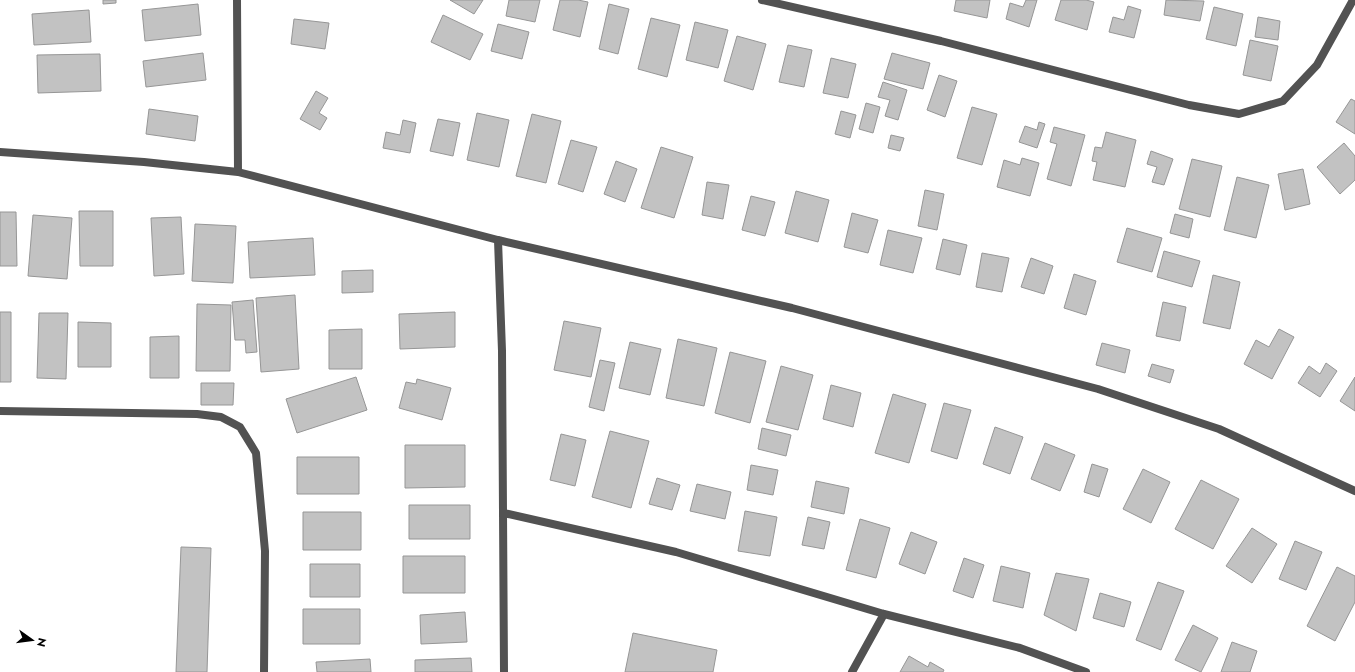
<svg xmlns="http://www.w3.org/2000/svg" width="1355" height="672" viewBox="0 0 1355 672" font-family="Jost,sans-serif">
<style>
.building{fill:#c2c2c2;stroke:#969696}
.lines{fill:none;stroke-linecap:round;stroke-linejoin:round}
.street{stroke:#525252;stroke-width:8}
</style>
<rect width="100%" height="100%" fill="#fff"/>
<path class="building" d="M 103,0 L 116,0 L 116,3 L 103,4 Z
M 450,0 L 483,0 L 474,14 Z
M 509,0 L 540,0 L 535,22 L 506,16 Z
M 560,0 L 578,0 L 588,2 L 580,37 L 553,30 Z
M 956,0 L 990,0 L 987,18 L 954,11 Z
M 1026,0 L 1037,0 L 1029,27 L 1006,19 L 1010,3 L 1023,7 Z
M 1061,0 L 1086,0 L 1094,2 L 1087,30 L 1055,20 Z
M 1166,0 L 1204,1 L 1200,21 L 1164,15 Z
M 198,4 L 201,35 L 145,41 L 142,10 Z
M 609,4 L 629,9 L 618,54 L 599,49 Z
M 1128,6 L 1141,10 L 1134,38 L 1109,32 L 1113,17 L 1124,20 Z
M 1214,7 L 1243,14 L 1236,46 L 1206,39 Z
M 89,10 L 91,42 L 34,45 L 32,14 Z
M 443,15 L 483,34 L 470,60 L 431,42 Z
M 1258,17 L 1280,21 L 1278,40 L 1255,37 Z
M 651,18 L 680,25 L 667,77 L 638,69 Z
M 294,19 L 329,23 L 325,49 L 291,44 Z
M 695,22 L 728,30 L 718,68 L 686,60 Z
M 498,24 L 529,32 L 522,59 L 491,51 Z
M 737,36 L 766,44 L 753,90 L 724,81 Z
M 1250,40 L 1278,46 L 1271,81 L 1243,75 Z
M 788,45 L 812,50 L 804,87 L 779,82 Z
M 203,53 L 206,80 L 146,87 L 143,61 Z
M 892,53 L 930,63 L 923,89 L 884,79 Z
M 100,54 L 101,91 L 38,93 L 37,55 Z
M 831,58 L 856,64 L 848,98 L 823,93 Z
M 939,75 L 957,81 L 945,117 L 927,110 Z
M 883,82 L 907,90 L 898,120 L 885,116 L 890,100 L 878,97 Z
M 316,91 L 328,98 L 319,113 L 327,118 L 320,130 L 300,119 Z
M 1351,99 L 1355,101 L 1355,134 L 1336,122 Z
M 866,103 L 880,107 L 873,133 L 859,129 Z
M 972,107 L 997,114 L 982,165 L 957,158 Z
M 149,109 L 198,116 L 195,141 L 146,134 Z
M 841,111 L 856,115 L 850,138 L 835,134 Z
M 477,113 L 509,120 L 499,167 L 467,160 Z
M 532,114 L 561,121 L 546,183 L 516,176 Z
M 438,119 L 460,123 L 453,156 L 430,151 Z
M 403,120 L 416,123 L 410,153 L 383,148 L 386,132 L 400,135 Z
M 1039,122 L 1045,124 L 1037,148 L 1019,142 L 1025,126 L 1037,130 Z
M 1054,127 L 1085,135 L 1071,186 L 1047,179 L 1057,144 L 1050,142 Z
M 1106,132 L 1136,140 L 1125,187 L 1093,180 L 1097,162 L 1092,161 L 1095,147 L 1102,148 Z
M 891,135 L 904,138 L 900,151 L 888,148 Z
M 571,140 L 597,147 L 583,192 L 558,184 Z
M 1344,143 L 1355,156 L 1355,180 L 1340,194 L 1317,167 Z
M 661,147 L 693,157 L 674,218 L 641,208 Z
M 1151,151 L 1173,159 L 1164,185 L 1152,182 L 1157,167 L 1147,164 Z
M 1022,158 L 1039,163 L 1030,196 L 997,187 L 1004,160 L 1020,165 Z
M 1192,159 L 1222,166 L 1210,217 L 1179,209 Z
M 616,161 L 637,169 L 625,202 L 604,194 Z
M 1303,169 L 1310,204 L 1285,210 L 1278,174 Z
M 1237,177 L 1269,185 L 1256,238 L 1224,230 Z
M 707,182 L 729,185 L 723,219 L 702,215 Z
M 925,190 L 944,194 L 937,230 L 918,226 Z
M 796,191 L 829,200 L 818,242 L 785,233 Z
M 751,196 L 775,202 L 765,236 L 742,230 Z
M 79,211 L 113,211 L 113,266 L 80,266 Z
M 0,212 L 16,212 L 17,266 L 0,266 Z
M 852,213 L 878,220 L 868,253 L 844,247 Z
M 1175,214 L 1193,219 L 1189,238 L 1170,233 Z
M 33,215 L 72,218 L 67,279 L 28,276 Z
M 181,217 L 184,274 L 154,276 L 151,218 Z
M 195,224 L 236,226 L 233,283 L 192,281 Z
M 1127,228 L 1162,238 L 1152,272 L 1117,262 Z
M 888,230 L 922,238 L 913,273 L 880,265 Z
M 313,238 L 315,275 L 250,278 L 248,242 Z
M 943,239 L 967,245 L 960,275 L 936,269 Z
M 1164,251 L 1200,261 L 1192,287 L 1157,277 Z
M 982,253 L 1009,258 L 1002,292 L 976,287 Z
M 1031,258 L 1053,266 L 1044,294 L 1021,287 Z
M 373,270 L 373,292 L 342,293 L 342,271 Z
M 1074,274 L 1096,281 L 1086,315 L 1064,308 Z
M 1213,275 L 1240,282 L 1230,329 L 1203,323 Z
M 295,295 L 299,369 L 261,372 L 256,298 Z
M 253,300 L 257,352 L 246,353 L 245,340 L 235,340 L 232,302 Z
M 1163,302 L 1186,307 L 1180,341 L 1156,336 Z
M 197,304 L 231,305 L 230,371 L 196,371 Z
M 0,312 L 11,312 L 11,382 L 0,382 Z
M 455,312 L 455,347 L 400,349 L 399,314 Z
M 39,313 L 68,313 L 66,379 L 37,378 Z
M 564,321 L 601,328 L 591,377 L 554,370 Z
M 78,322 L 111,323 L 111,367 L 78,367 Z
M 362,329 L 362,369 L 329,369 L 329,330 Z
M 1279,329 L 1294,337 L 1272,379 L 1244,364 L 1256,340 L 1269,347 Z
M 179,336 L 179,378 L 150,378 L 150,337 Z
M 678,339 L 717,348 L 704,406 L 666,398 Z
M 630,342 L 661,349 L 650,395 L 619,388 Z
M 1102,343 L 1130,350 L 1125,373 L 1096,365 Z
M 730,352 L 766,361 L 750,423 L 715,413 Z
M 600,360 L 615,363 L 604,411 L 589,407 Z
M 1326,363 L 1337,371 L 1320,397 L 1298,383 L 1309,366 L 1320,374 Z
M 1152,364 L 1174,370 L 1170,383 L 1148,376 Z
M 781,366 L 813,375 L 798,430 L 766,422 Z
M 356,377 L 367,410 L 297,433 L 286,399 Z
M 1355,377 L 1355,411 L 1340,401 Z
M 417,379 L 451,388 L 442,420 L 399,408 L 406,382 L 416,384 Z
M 201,383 L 234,383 L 233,405 L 201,405 Z
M 831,385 L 861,393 L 853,427 L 823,419 Z
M 893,394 L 926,404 L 909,463 L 875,453 Z
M 944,403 L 971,410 L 957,459 L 931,451 Z
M 995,427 L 1023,437 L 1010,474 L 983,464 Z
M 762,428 L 791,435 L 786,456 L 758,449 Z
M 610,431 L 649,441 L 631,508 L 592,497 Z
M 561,434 L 586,440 L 575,486 L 550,480 Z
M 1045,443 L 1075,455 L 1060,491 L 1031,479 Z
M 405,445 L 465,445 L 465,487 L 405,488 Z
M 297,457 L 359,457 L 359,494 L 297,494 Z
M 1092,464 L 1108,469 L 1099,497 L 1084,492 Z
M 751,465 L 778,470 L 773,495 L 747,490 Z
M 1143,469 L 1170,482 L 1151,523 L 1123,509 Z
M 657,478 L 680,485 L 672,510 L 649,504 Z
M 1201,480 L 1239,499 L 1213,549 L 1175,529 Z
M 816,481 L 849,488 L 844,514 L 811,507 Z
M 697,484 L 731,492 L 725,519 L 690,511 Z
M 409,505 L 470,505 L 470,539 L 409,539 Z
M 745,511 L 777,517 L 770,556 L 738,551 Z
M 303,512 L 361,512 L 361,550 L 303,550 Z
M 808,517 L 830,522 L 824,549 L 802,545 Z
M 860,519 L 890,528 L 876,578 L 846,570 Z
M 1252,528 L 1277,544 L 1252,583 L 1226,566 Z
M 911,532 L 937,542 L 925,574 L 899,564 Z
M 1295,541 L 1322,552 L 1306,590 L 1279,579 Z
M 181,547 L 211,548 L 207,672 L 176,672 Z
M 403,556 L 465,556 L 465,593 L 403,593 Z
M 964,558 L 984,565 L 973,598 L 953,591 Z
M 310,564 L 360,564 L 360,597 L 310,597 Z
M 1001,566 L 1030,573 L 1023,608 L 993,601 Z
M 1337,567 L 1355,576 L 1355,602 L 1335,641 L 1307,626 Z
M 1056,573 L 1089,579 L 1076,631 L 1044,615 Z
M 1158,582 L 1184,591 L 1161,650 L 1136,640 Z
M 1100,593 L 1131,602 L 1124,627 L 1093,618 Z
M 303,609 L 360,609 L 360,644 L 303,644 Z
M 465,612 L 467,642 L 421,644 L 420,615 Z
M 1193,625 L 1218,638 L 1201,672 L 1175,660 Z
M 633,633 L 717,650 L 713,672 L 625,672 Z
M 1232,642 L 1257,651 L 1250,672 L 1221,672 Z
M 909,656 L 928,667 L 930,662 L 944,670 L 943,672 L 900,672 Z
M 471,658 L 472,672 L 415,672 L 415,660 Z
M 370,659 L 371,672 L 317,672 L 316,662 Z"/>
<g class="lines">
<path class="street" d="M 237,0 L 238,172
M 762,0 L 941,41 L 1189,105 L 1239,114 L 1283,101 L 1317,65 L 1353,0
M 0,152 L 144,162 L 238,172 L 498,240 L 792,308 L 1098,389 L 1219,429 L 1355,491
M 498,240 L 502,351 L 504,672
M 0,411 L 197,414 L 221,417 L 240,427 L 256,453 L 265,551 L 264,672
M 504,513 L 676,552 L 884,614 L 1020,648 L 1086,672
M 852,672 L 884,614"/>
</g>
<g transform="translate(32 640) rotate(104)" stroke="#ffffff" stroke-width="3" paint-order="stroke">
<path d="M0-3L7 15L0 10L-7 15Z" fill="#000000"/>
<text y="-6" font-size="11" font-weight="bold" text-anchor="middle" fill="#000000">N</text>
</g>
</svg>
